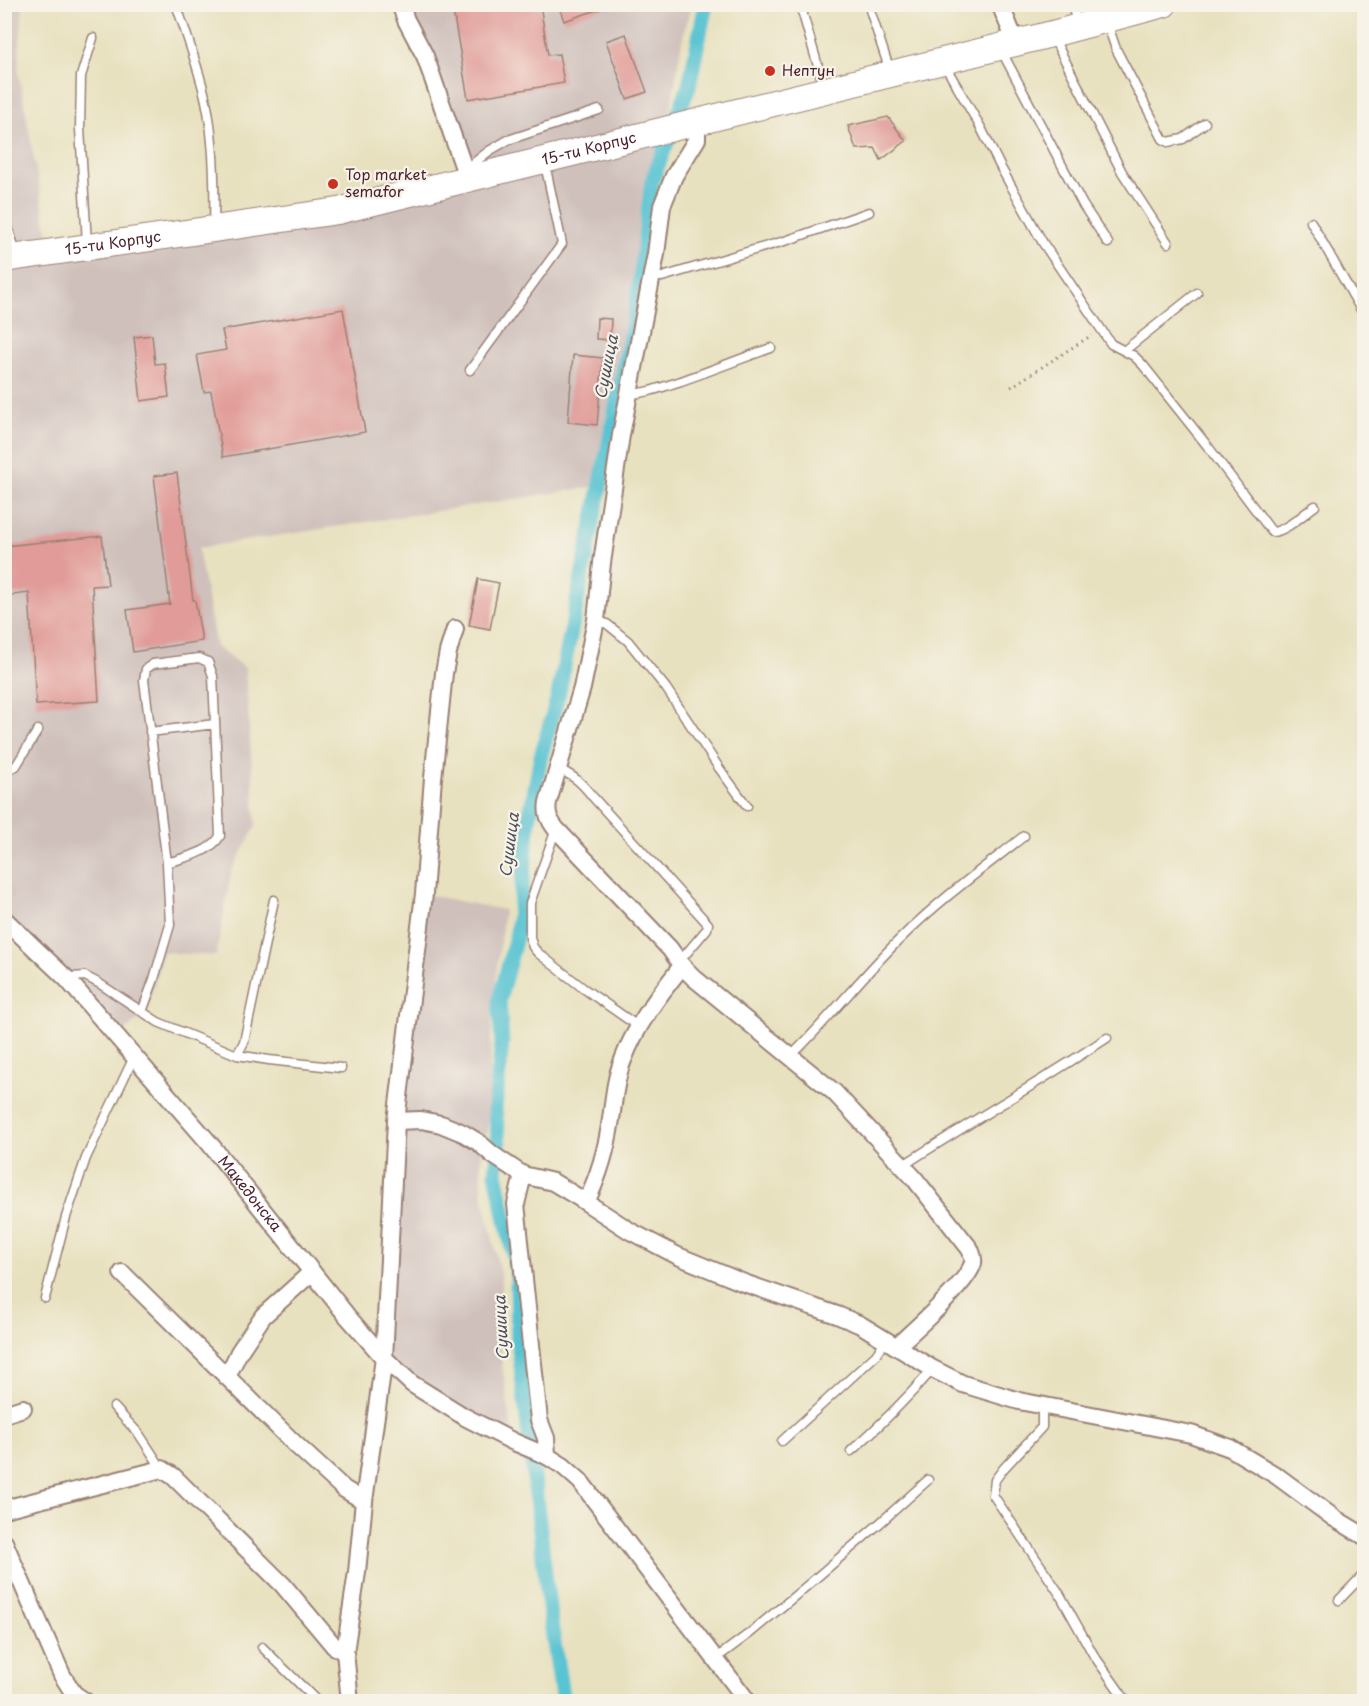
<svg xmlns="http://www.w3.org/2000/svg" width="1369" height="1706" viewBox="0 0 1369 1706" font-family="'Playpen Sans',sans-serif">
<style>
.industrial{fill:#cfc0bb}
.lines{fill:none;stroke-linecap:round;stroke-linejoin:round}
.canal{stroke:#58c3d2;stroke-width:15}
.building{fill:#e19b98}
.lane-casing{stroke:#998075;stroke-width:11}
.street-casing{stroke:#998075;stroke-width:20}
.primary-casing{stroke:#998075;stroke-width:28}
.path{stroke:#998075;stroke-width:3;stroke-dasharray:1.5 4.5;stroke-linecap:butt}
.lane{stroke:#fff;stroke-width:8}
.street{stroke:#fff;stroke-width:16}
.primary{stroke:#fff;stroke-width:26}
.poi-dot{fill:#c8321e;stroke:#f7f3e8;stroke-width:2}
.labels{text-anchor:middle;stroke-width:4.5;stroke-linejoin:round;paint-order:stroke}
.poi-label{font-size:15px;fill:#4a1f2b;stroke:#f7f3e8;text-anchor:start}
.street-label{font-size:15px;fill:#4a1f2b;stroke:#f7f3e8}
.water-label{font-size:16px;font-style:italic;fill:#4e505d;stroke:#f7f3e8}
</style>
<rect width="100%" height="100%" fill="#f7f3e8"/>
<filter id="ink" filterUnits="userSpaceOnUse"><feTurbulence type="fractalNoise" baseFrequency=".0167" numOctaves="2"/><feDisplacementMap in="SourceGraphic" scale="12" xChannelSelector="R" yChannelSelector="G"/><feConvolveMatrix kernelMatrix="1 2 1 2 8 2 1 2 1" color-interpolation-filters="sRGB"/></filter>
<filter id="wash" filterUnits="userSpaceOnUse"><feTurbulence type="fractalNoise" baseFrequency=".008" numOctaves="4" result="noise"/><feDisplacementMap in="SourceGraphic" scale="24" xChannelSelector="R" yChannelSelector="G"/><feGaussianBlur stdDeviation="1.35" result="paint"/><feColorMatrix in="noise" values="0 0 0 0 0 0 0 0 0 0 0 0 0 0 0 0 0 1.4 0 .05"/><feComposite in="paint" operator="in"/></filter>
<g filter="url(#wash)">
<rect width="100%" height="100%" fill="#e8e1bf"/>
<path class="industrial" d="M 4,5 L 23,5 L 18,70 L 51,252 L 468,180 L 400,5 L 692,5 L 683,36 L 667,130 L 652,181 L 599,486 L 198,548 L 216,647 L 245,668 L 256,826 L 232,870 L 216,956 L 163,952 L 146,1014 L 117,1037 L 5,919 Z
M 1079,5 L 1122,5 L 1083,14 Z
M 424,894 L 504,910 L 492,1011 L 488,1130 L 481,1160 L 482,1191 L 501,1277 L 500,1352 L 514,1442 L 384,1358 Z"/>
<g class="lines">
<path class="canal" d="M 563,1702 L 550,1616 L 518,1340 L 517,1272 L 496,1173 L 499,1145 L 495,1108 L 502,1043 L 499,1001 L 517,933 L 529,820 L 541,756 L 558,696 L 637,304 L 652,181 L 689,86 L 706,4"/>
</g>
<g id="blocks">
<path class="building" d="M 495,4 L 540,4 L 548,55 L 559,54 L 564,83 L 468,99 L 453,11 Z
M 558,4 L 606,4 L 606,7 L 564,21 Z
M 626,34 L 647,92 L 627,99 L 606,41 Z
M 888,117 L 906,141 L 881,160 L 875,148 L 856,149 L 848,126 Z
M 343,309 L 365,432 L 223,457 L 211,391 L 204,392 L 197,355 L 226,350 L 222,330 Z
M 597,318 L 611,319 L 610,340 L 596,339 Z
M 152,335 L 155,364 L 165,363 L 169,397 L 141,401 L 134,337 Z
M 573,355 L 603,358 L 597,425 L 568,422 Z
M 177,473 L 193,600 L 195,600 L 202,641 L 133,652 L 127,610 L 170,604 L 154,476 Z
M 102,536 L 108,585 L 92,586 L 99,701 L 36,705 L 29,593 L 4,596 L 4,546 Z
M 478,579 L 499,583 L 490,629 L 469,625 Z"/>
</g>
</g>
<g filter="url(#ink)">
<use href="#blocks" fill-opacity="0" stroke="#998075" stroke-width="1.5"/>
<g class="lines">
<g class="lane-casing">
<path id="lane" d="M 176,4 C 187,36 199,69 206,101 C 214,138 215,188 214,226
M 800,4 L 824,87
M 868,4 L 890,71
M 1071,4 L 1078,23
M 1107,23 L 1116,49 L 1163,139 L 1168,142 L 1183,139 L 1205,123
M 1053,37 L 1122,172 L 1168,243
M 1001,50 L 1083,205 L 1108,243
M 944,64 L 981,128 L 1001,168 L 1043,243 L 1111,344 L 1134,356 L 1143,365 L 1209,448 L 1272,532 C 1285,532 1305,513 1315,506
M 465,170 L 489,151 L 508,140 L 599,110
M 4,212 L 16,254
M 1311,222 L 1364,315
M 87,243 L 80,129 L 81,76 L 93,38
M 651,277 L 662,277 L 788,240 L 869,212
M 1125,350 L 1197,293
M 470,370 L 562,244 L 545,164
M 628,394 C 646,394 662,387 678,382 C 710,371 740,359 771,348
M 596,620 L 607,624 L 628,641 L 666,688 L 719,768 L 747,806
M 150,732 L 215,724
M 559,769 C 575,777 581,782 592,796 L 708,924 L 707,929 L 679,962
M 4,771 L 16,766 L 38,730
M 556,829 L 530,903 L 530,938 L 533,947 L 538,953 L 583,988 L 639,1027
M 67,979 L 73,977 L 85,976 L 100,984 L 158,1022 L 237,1055 L 269,1060 L 341,1068
M 142,1012 L 154,979 L 170,925 L 167,863 L 144,680 L 146,669 L 153,664 L 199,658 L 208,662 L 213,676 L 220,836 C 210,853 185,857 167,863
M 237,1055 L 244,1042 L 274,900
M 791,1056 C 829,1019 862,976 900,939 C 938,901 982,869 1024,836
M 902,1166 C 970,1122 1040,1082 1107,1038
M 45,1298 L 66,1217 L 86,1158 L 134,1057
M 1042,1405 L 1042,1427 L 1004,1468 L 995,1480 L 993,1495 L 1059,1593 L 1093,1654 L 1127,1702
M 114,1407 L 139,1434 L 162,1469
M 782,1441 L 876,1355 L 886,1340
M 851,1451 C 881,1425 907,1398 933,1369
M 1339,1600 L 1364,1574
M 262,1647 L 318,1702
M 715,1659 L 750,1633 L 802,1590 L 880,1523 L 928,1480"/>
</g>
<g class="street-casing">
<g id="street">
<path d="M 400,4 L 406,20 L 425,56 L 468,180"/>
<path d="M 1000,4 L 1016,43"/>
<path d="M 697,123 L 697,139 L 674,176 L 662,206 L 656,254 L 621,435 L 602,563 L 596,620 L 582,688 L 548,802 C 546,813 549,820 556,829 L 670,949 L 682,966 L 694,978 L 834,1092 L 914,1178 L 970,1249 C 972,1254 974,1257 973,1263 C 968,1283 914,1330 897,1346"/>
<path id="s1" d="M 4,919 L 67,979 L 210,1144 L 348,1317 L 384,1358 L 412,1384 L 465,1417 L 514,1442 L 547,1456 L 563,1466 L 580,1481 L 748,1702"/>
<path d="M 396,1121 L 421,1120 L 441,1124 L 463,1133 L 478,1142 L 493,1155 L 523,1175 L 553,1182 L 581,1199 L 630,1231 L 678,1256 L 744,1283 L 837,1315 L 861,1325 L 933,1369 L 963,1384 L 1019,1401 L 1191,1434 L 1230,1448 L 1277,1476 L 1334,1518 L 1364,1536"/>
<path d="M 523,1175 L 516,1204 L 539,1420 L 546,1438 L 547,1456"/>
<path d="M 586,1202 C 599,1176 607,1148 611,1119 C 614,1099 615,1079 623,1060 C 636,1025 659,995 682,966"/>
<path d="M 122,1273 L 295,1444 L 344,1489 L 364,1501"/>
<path d="M 227,1377 L 239,1352 L 263,1316 L 312,1272"/>
<path d="M 4,1414 L 23,1408"/>
<path d="M 4,1509 L 162,1469 L 173,1476 L 283,1585 L 334,1646 L 345,1652"/>
<path d="M 4,1542 L 62,1675 L 74,1694 L 86,1702"/>
<path d="M 350,1702 L 345,1652 L 357,1572 L 364,1501 L 384,1358 L 396,1121 L 424,894 L 433,778 L 444,673 L 448,652 L 455,629"/>
</g>
</g>
<g class="primary-casing">
<g id="primary">
<path id="s2" d="M 4,259 L 338,211 L 1052,34 L 1164,4"/>
</g>
</g>
<path class="path" d="M 1011,387 L 1092,335"/>
<use href="#lane" class="lane"/>
<use href="#street" class="street"/>
<use href="#primary" class="primary"/>
</g>
</g>
<g class="poi-dot">
<circle cx="770" cy="71" r="6"/>
<circle cx="333" cy="184" r="6"/>
</g>
<g class="labels">
<g class="poi-label">
<text x="782" y="76">Нептун</text>
<text x="345" y="180">Top market<tspan x="345" dy="17">semafor</tspan></text>
</g>
<g class="street-label">
<text dy="5" stroke="none"><textPath href="#s2" startOffset="596">15-ти Корпус</textPath></text>
<text dy="5" stroke="none"><textPath href="#s2" startOffset="110">15-ти Корпус</textPath></text>
<text dy="5" stroke="none"><textPath href="#s1" startOffset="369">Македонска</textPath></text>
</g>
<g class="water-label">
<text transform="translate(606 367) rotate(-79)" y="6">Сушица</text>
<text transform="translate(509 845) rotate(-83)" y="6">Сушица</text>
<text transform="translate(501 1328) rotate(-93)" y="6">Сушица</text>
</g>
</g>
<rect width="1369" height="1706" fill="none" stroke="#f7f3e8" stroke-width="24"/>
</svg>
